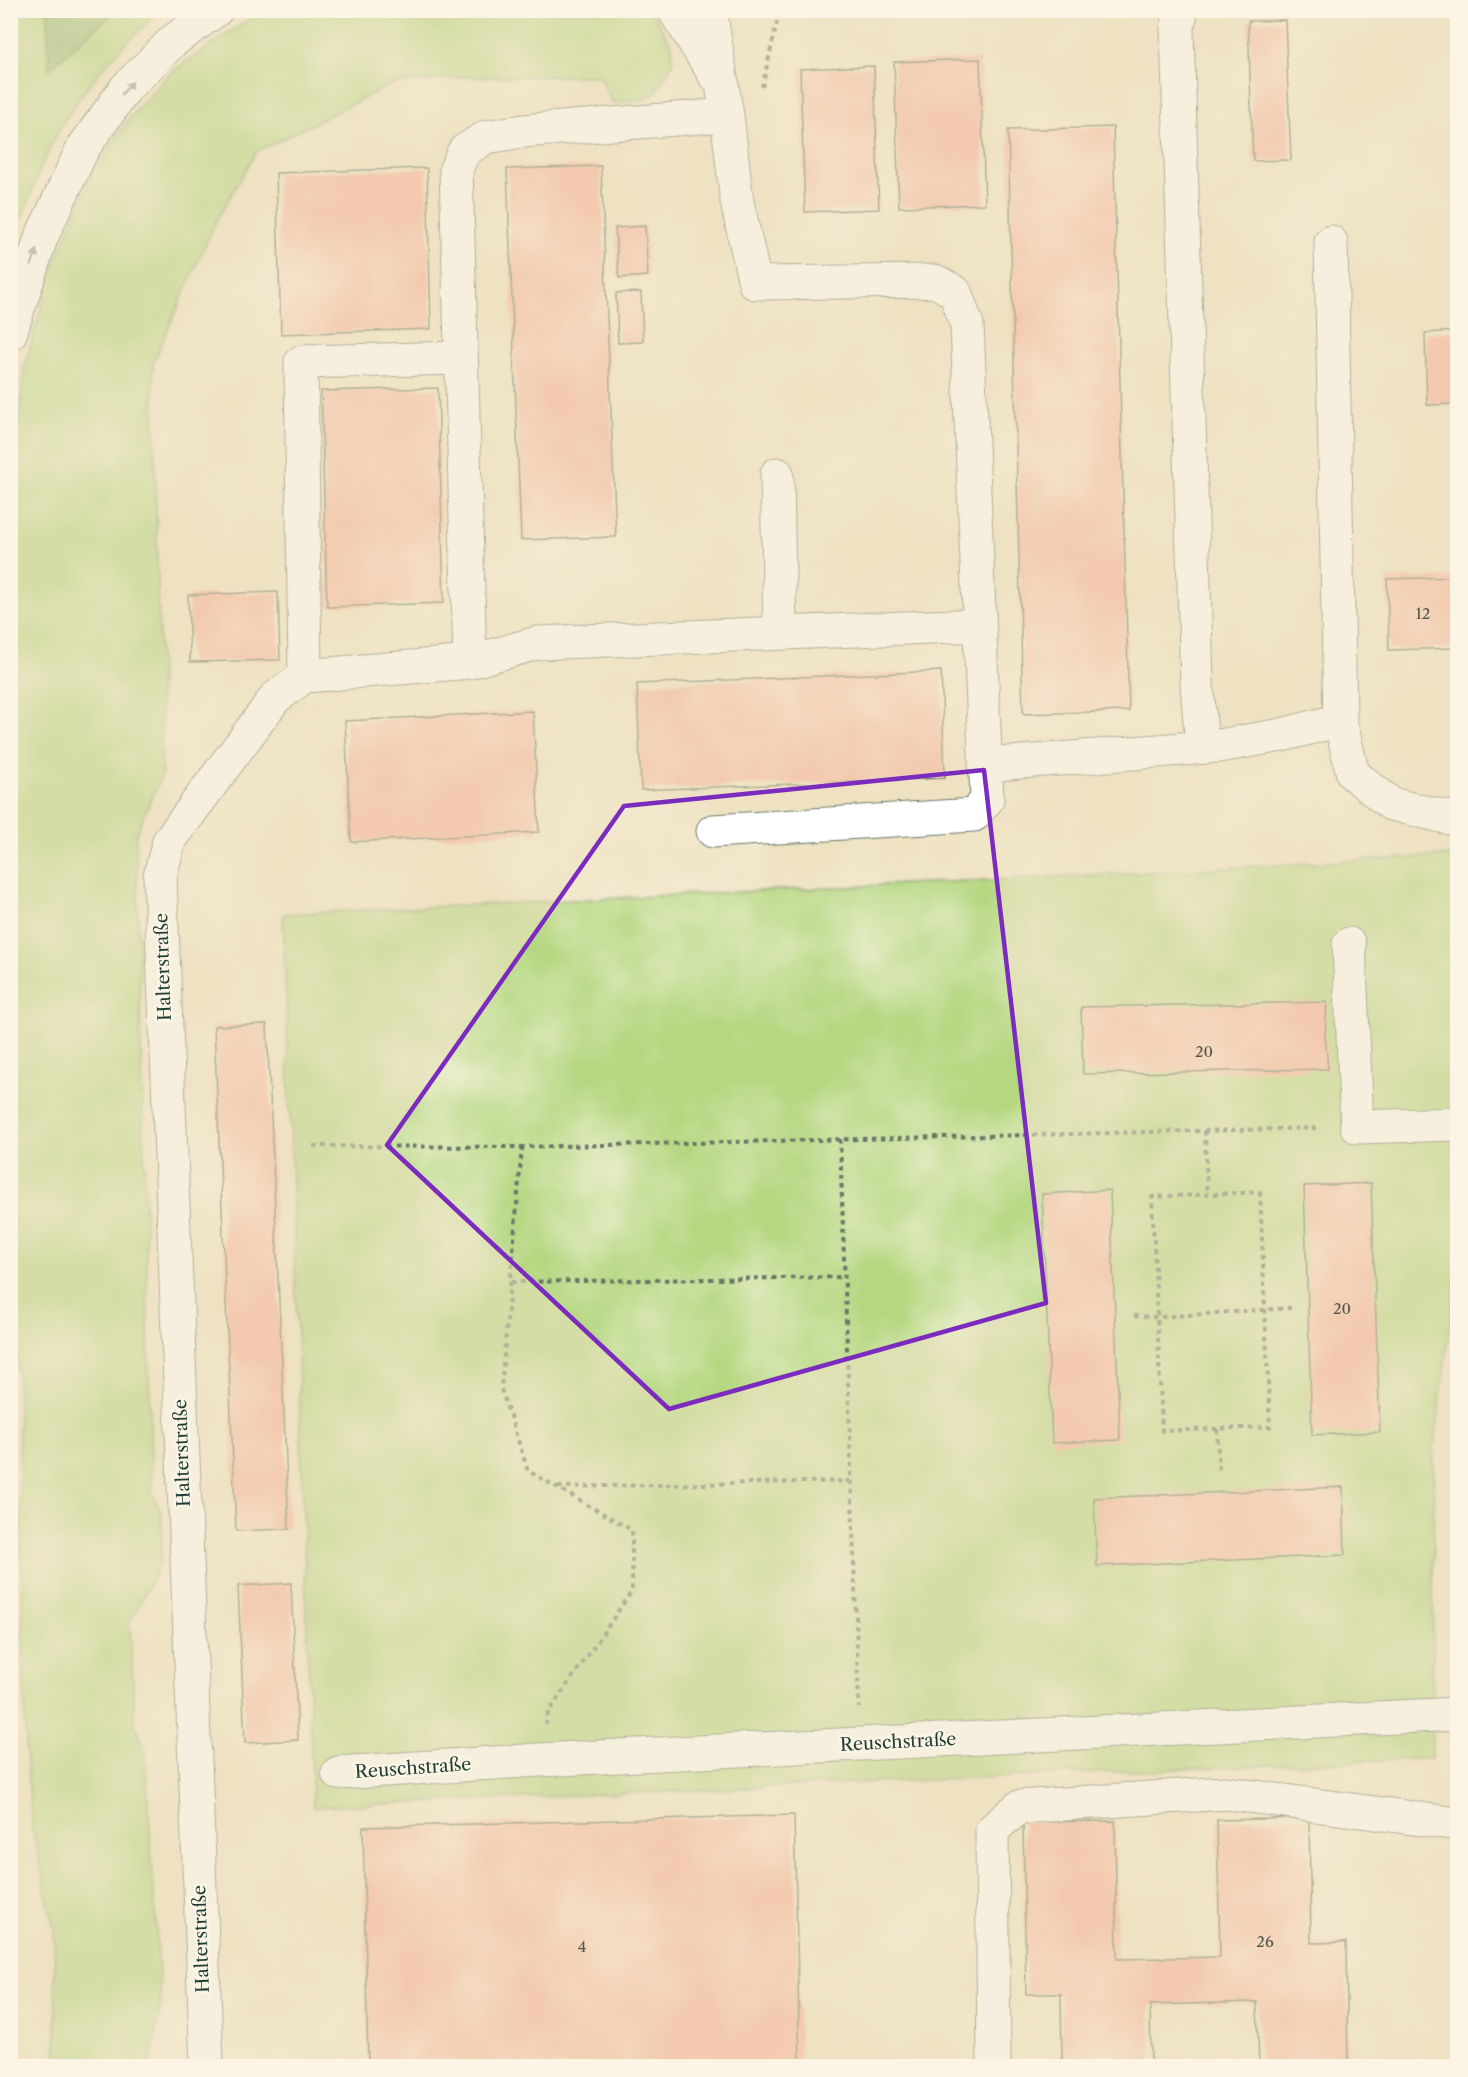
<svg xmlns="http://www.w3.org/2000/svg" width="1468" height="2077" viewBox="0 0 1468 2077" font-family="'Libre Caslon Text',serif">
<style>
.green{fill:#b4d780;stroke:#6a8a5a;stroke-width:1.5}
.forest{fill:#8fb86e;stroke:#577a51;stroke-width:1.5}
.building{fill:#f8ad97}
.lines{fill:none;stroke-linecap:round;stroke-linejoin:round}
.minor-casing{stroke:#687766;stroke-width:35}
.highway-casing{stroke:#687766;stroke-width:35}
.path{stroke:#687766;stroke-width:4;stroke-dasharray:4.5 4.5;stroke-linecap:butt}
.minor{stroke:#fff;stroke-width:33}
.highway{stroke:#fff;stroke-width:33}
.oneway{fill:#8f9e9a}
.marked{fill:none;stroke:#7b2cbf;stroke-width:4.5;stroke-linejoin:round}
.labels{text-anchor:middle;stroke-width:5;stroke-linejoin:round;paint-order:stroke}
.number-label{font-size:15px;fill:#55594d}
.street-label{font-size:18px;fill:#1f3d34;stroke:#fcf5e5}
</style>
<rect width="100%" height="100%" fill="#fcf5e5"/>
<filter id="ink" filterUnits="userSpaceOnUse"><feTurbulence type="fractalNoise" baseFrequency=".0167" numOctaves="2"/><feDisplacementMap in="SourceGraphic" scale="12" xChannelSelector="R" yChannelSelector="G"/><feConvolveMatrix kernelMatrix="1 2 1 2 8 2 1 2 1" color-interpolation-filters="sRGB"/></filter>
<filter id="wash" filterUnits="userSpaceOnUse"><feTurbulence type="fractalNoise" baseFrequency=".008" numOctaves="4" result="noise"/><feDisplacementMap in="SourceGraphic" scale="24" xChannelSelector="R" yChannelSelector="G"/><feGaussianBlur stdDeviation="1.35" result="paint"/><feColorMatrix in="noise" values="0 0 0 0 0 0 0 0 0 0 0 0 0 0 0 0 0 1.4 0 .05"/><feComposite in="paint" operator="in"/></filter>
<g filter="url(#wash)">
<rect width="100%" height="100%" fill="#efe2c2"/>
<path class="green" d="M 269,10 L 648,11 L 655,17 L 672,46 L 673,63 L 656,92 L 644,100 L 612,103 L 600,76 L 465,77 L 392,84 L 256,152 L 216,221 L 153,363 L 162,774 L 136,834 L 152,1493 L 162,1514 L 161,1561 L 130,1623 L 135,1724 L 145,1749 L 161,2004 L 150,2066 L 57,2066 L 54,1929 L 32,1828 L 26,1754 L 10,1048 L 10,508 L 24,370 L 48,281 L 89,180 L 131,116 L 170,73 L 251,18 Z
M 11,11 L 48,11 L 49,68 L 106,16 L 115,11 L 161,11 C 116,49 77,93 51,146 C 35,178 23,216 11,250 Z
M 1457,855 L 1458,1260 L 1434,1450 L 1432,1758 L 313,1807 L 283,914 L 1115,874 Z"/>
<path class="forest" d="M 48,11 L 48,10 L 115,11 L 49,69 Z"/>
<g id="blocks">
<path class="building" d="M 1285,20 L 1291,160 L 1253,161 L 1248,21 Z
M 980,59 L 985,204 L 899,207 L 894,62 Z
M 874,66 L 879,209 L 805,212 L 800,69 Z
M 1113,127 L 1129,711 L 1023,714 L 1008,130 Z
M 601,166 L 616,537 L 521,540 L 507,169 Z
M 427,168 L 431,329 L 281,334 L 276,173 Z
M 645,226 L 648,276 L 619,278 L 615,228 Z
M 641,292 L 643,342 L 618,343 L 616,293 Z
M 1458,331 L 1458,404 L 1427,405 L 1425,333 Z
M 438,388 L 444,603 L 327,607 L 321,391 Z
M 1458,577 L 1458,648 L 1389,650 L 1387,579 Z
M 278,592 L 280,660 L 190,662 L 188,595 Z
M 941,671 L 945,778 L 641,790 L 637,684 Z
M 533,711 L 539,832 L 351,842 L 345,721 Z
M 1327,1002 L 1325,1036 L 1328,1069 L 1083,1074 L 1081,1007 Z
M 267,1024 L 289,1529 L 236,1531 L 214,1026 Z
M 1371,1183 L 1380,1432 L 1312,1435 L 1304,1186 Z
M 1110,1190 L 1120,1440 L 1052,1443 L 1042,1194 Z
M 1343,1487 L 1345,1555 L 1097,1566 L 1094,1498 Z
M 291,1583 L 298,1740 L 245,1743 L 238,1586 Z
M 794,1815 L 800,2066 L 368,2066 L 363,1827 Z
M 1309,1818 L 1311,1943 L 1346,1942 L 1348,2066 L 1259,2066 L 1257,2002 L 1150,2005 L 1151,2066 L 1062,2066 L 1061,1994 L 1026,1994 L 1023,1822 L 1115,1821 L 1117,1959 L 1220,1957 L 1217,1820 Z"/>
</g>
</g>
<g filter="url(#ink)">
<use href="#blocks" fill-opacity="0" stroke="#687766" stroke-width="1.5"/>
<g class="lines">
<g class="minor-casing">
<path id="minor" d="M 674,10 L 715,75
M 710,10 L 727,115 L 737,202 L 755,283 L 935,281 L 955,292 L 967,325 L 987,800 L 974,815 L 713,831
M 1182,10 L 1177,28 L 1197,684 L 1202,747
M 1331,242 L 1340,720 L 1353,774 L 1391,804 L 1458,820
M 777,474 L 780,633
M 470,662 L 456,169 L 464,151 L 486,137 L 523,131 L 727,115
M 305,676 L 301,362 L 461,358
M 985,765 L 1219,746 L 1282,735 L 1340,720
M 1349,944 L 1357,1127 L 1458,1124
M 338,1773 L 539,1760 L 1458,1714
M 207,2066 L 160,876 L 169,841 L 275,698 L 305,676 L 470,662 L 537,643 L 979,625
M 994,2066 L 992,1830 L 1019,1807 L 1225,1793 L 1458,1824"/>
</g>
<g class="highway-casing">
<path id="highway" d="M 10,334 L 41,238 L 83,148 L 126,88 L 173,41 L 216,10"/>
</g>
<path class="path" d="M 762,87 L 780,10
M 1205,1131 L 1207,1194
M 840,1139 L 859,1708
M 313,1146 L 522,1147 L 1321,1128
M 522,1147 L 501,1389 L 528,1471 L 632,1530 L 632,1591 L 548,1713 L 546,1724
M 1260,1192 L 1270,1427 L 1162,1431 L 1152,1197 Z
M 511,1282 L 845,1277
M 1134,1316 L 1157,1317 L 1291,1308
M 1217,1429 L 1219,1473
M 558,1487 L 851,1481"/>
<use href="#minor" class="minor"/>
<use href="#highway" class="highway"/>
</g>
<defs><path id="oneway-solid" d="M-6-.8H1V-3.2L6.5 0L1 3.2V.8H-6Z" transform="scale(1.5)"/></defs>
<g class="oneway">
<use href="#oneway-solid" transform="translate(127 88) rotate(-49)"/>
<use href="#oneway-solid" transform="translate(34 258) rotate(-73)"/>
</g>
</g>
<path d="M0 0H1468V2077H0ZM 984,770 L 1046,1303 L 669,1409 L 387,1145 L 624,806 Z" fill="#efe2c2" fill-opacity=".55" fill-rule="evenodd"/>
<path class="marked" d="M 984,770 L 1046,1303 L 669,1409 L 387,1145 L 624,806 Z"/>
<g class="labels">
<g class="number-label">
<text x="1423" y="619">12</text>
<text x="1204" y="1057">20</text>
<text x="1342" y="1314">20</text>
<text x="1265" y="1947">26</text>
<text x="582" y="1952">4</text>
</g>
<g class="street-label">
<text transform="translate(163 967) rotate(-92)" y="6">Halterstraße</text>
<text transform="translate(182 1453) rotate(-92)" y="6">Halterstraße</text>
<text transform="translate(898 1742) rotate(-3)" y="6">Reuschstraße</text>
<text transform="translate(413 1768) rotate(-4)" y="6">Reuschstraße</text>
<text transform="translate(201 1939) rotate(-92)" y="6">Halterstraße</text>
</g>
</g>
<rect width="1468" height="2077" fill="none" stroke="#fcf5e5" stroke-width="36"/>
</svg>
